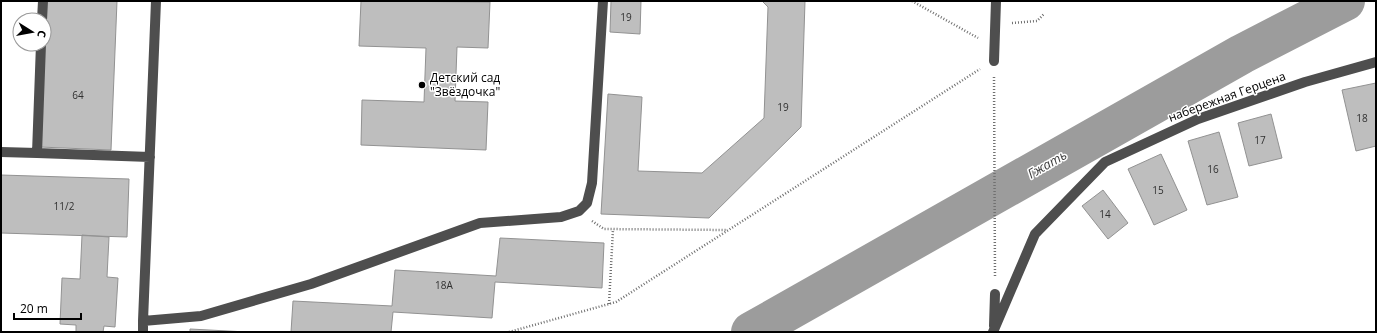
<svg xmlns="http://www.w3.org/2000/svg" width="1377" height="333" viewBox="0 0 1377 333" font-family="'Open Sans',sans-serif">
<style>
.lines{fill:none;stroke-linecap:round;stroke-linejoin:round}
.river{stroke:#9c9c9c;stroke-width:40}
.building{fill:#bebebe;stroke:#929292}
.path{stroke:#707070;stroke-width:2.5;stroke-dasharray:1 2;stroke-linecap:butt}
.minor{stroke:#4e4e4e;stroke-width:10}
.poi-dot{fill:#000;stroke:#fff;stroke-width:1.5}
.labels{text-anchor:middle;stroke-width:3;stroke-linejoin:round;paint-order:stroke}
.number-label{font-size:10px;fill:#303030}
.poi-label{font-size:12px;fill:#000;stroke:#fff;text-anchor:start}
.street-label{font-size:12px;fill:#000;stroke:#fff}
.water-label{font-size:13px;font-style:italic;fill:#3d3d3d;stroke:#fff}
</style>
<rect width="100%" height="100%" fill="#fff"/>
<g class="lines">
<path class="river" d="M 751,332 L 1242,54 L 1345,1"/>
</g>
<path class="building" d="M 45,1 L 117,1 L 111,150 L 40,147 Z
M 361,1 L 490,2 L 488,48 L 457,47 L 455,101 L 488,102 L 486,150 L 361,145 L 362,100 L 424,102 L 426,48 L 359,46 Z
M 611,1 L 641,1 L 640,34 L 610,32 Z
M 762,1 L 805,1 L 801,127 L 709,218 L 601,214 L 608,94 L 642,97 L 638,171 L 702,173 L 764,118 L 768,7 Z
M 1376,83 L 1376,146 L 1356,151 L 1342,90 Z
M 1271,114 L 1282,158 L 1249,166 L 1238,123 Z
M 1219,132 L 1238,197 L 1207,205 L 1188,141 Z
M 1161,154 L 1187,210 L 1154,225 L 1128,169 Z
M 1,175 L 129,179 L 127,237 L 1,233 Z
M 1103,190 L 1128,223 L 1108,239 L 1082,206 Z
M 82,235 L 109,237 L 107,277 L 118,278 L 115,327 L 104,326 L 103,332 L 76,332 L 76,325 L 60,324 L 62,278 L 80,279 Z
M 500,238 L 604,243 L 602,288 L 495,282 L 492,318 L 393,312 L 391,332 L 291,332 L 293,301 L 392,306 L 395,270 L 496,276 Z
M 190,329 L 247,332 L 190,332 Z"/>
<g class="lines">
<path class="path" d="M 912,1 L 978,38
M 1012,23 L 1037,21 L 1044,14
M 994,77 L 995,278
M 592,221 L 604,229 L 727,230
M 609,304 L 613,229
M 509,332 L 616,302 L 980,69"/>
<path class="minor" d="M 42,20 L 43,1
M 994,61 L 996,1
M 1,152 L 37,153 L 41,44
M 37,153 L 150,157
M 143,321 L 156,1
M 994,326 L 995,294
M 143,332 L 143,321 L 201,316 L 311,284 L 480,223 L 561,217 L 579,211 L 587,203 L 592,183 L 603,1
M 993,332 L 1035,234 L 1105,162 L 1198,119 L 1305,82 L 1376,62"/>
</g>
<circle class="poi-dot" cx="422" cy="85" r="4"/>
<g class="labels">
<g class="number-label">
<text x="626" y="21">19</text>
<text x="78" y="99">64</text>
<text x="783" y="111">19</text>
<text x="1362" y="122">18</text>
<text x="1260" y="144">17</text>
<text x="1213" y="173">16</text>
<text x="1158" y="194">15</text>
<text x="64" y="210">11/2</text>
<text x="1105" y="218">14</text>
<text x="444" y="289">18А</text>
</g>
<g class="poi-label">
<text x="430" y="82">Детский сад<tspan x="430" dy="14">"Звёздочка"</tspan></text>
</g>
<g class="street-label">
<text transform="translate(1227 97) rotate(-20)" y="4">набережная Герцена</text>
</g>
<g class="water-label">
<text transform="translate(1047 164) rotate(-30)" y="5">Гжать</text>
</g>
</g>
<rect width="1377" height="333" fill="none" stroke="#000000" stroke-width="4"/>
<g transform="translate(32 32) rotate(101)"><circle r="19" fill="#ffffff" stroke="#999999"/>
<path d="M0-3L7 15L0 10L-7 15Z" fill="#000000"/>
<text y="-6" font-size="11" font-weight="bold" text-anchor="middle" fill="#000000">С</text>
</g>
<path d="M14 313v6h67v-6" fill="none" stroke="#000000" stroke-width="2"/>
<text x="20" y="313" font-size="12" fill="#000000" stroke="#ffffff" stroke-width="3" paint-order="stroke">20 m</text>
</svg>
